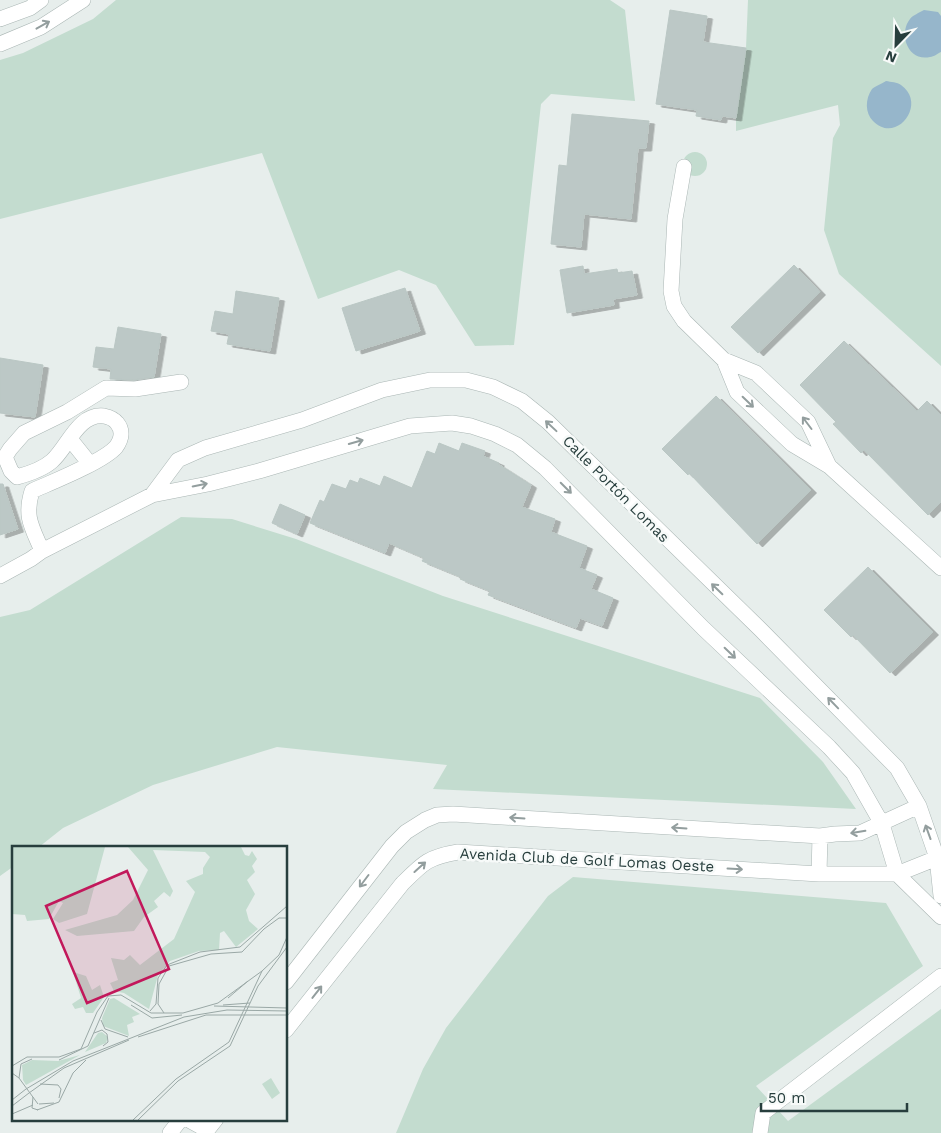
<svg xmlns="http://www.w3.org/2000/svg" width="941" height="1133" viewBox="0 0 941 1133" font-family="'Work Sans',sans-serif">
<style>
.green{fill:#c3dccf}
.water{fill:#96b6cb}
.building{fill:#bcc8c6;stroke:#bac7c4;filter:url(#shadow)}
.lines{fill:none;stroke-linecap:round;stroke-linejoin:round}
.minor-casing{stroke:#aab6b4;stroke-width:16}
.tertiary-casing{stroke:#aab6b4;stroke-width:16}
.minor{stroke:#fff;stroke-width:15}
.tertiary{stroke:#fff;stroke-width:15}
.oneway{stroke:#939e9e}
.labels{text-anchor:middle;stroke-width:5;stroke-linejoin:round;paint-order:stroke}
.street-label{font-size:15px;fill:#273e3d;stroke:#f7faf9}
.inset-road{fill:none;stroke:#9aa8a6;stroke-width:1}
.view{fill:#c2185b;fill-opacity:0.15;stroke:#c2185b;stroke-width:2.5}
.inset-edge{fill:none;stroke:#273e3d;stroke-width:2.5}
</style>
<defs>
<filter id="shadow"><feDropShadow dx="5.5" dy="3" stdDeviation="0" flood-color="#0004"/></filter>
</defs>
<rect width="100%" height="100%" fill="#e7eeec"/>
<path class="green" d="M 116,0 L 610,0 L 625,10 L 635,101 L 551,94 L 541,104 L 514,345 L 475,346 L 436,285 L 399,270 L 318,299 L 262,153 L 0,219 L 0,60 L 23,53 L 93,19 Z
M 748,0 L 941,0 L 941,366 L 839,274 L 824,230 L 833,138 L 840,125 L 838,105 L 736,131 L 736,118 L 746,48 Z
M683 164a12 12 0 1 1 24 0a12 12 0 1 1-24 0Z
M 181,517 L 232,519 L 296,539 L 443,596 L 760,698 L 823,762 L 856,809 L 433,789 L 447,765 L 277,747 L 153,785 L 63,828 L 39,847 L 14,847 L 14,866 L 0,876 L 0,617 L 30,610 Z
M 573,877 L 886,903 L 923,966 L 756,1086 L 788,1121 L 941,1009 L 941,1133 L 396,1133 L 423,1069 L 446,1028 L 548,896 Z"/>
<path class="water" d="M 924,10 L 938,12 L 941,16 L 941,52 C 938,53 934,57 930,57 C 908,62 898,34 910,19 C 913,15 919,13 924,10 Z
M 886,81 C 891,82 897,82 901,85 C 928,104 896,145 873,121 C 865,113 865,99 872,89 C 875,86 882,84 886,81 Z"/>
<path class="building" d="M 670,10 L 707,16 L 703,42 L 746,48 L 736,118 L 722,116 L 721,120 L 696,116 L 697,110 L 656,104 Z
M 572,114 L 649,121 L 646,148 L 638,148 L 631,219 L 584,214 L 581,247 L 551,244 L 559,165 L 567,166 Z
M 794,265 L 820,292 L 758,353 L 731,327 Z
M 583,266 L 584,274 L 617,269 L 618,273 L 632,271 L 637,295 L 613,299 L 614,305 L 567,313 L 560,270 Z
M 405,288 L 420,331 L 356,351 L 342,308 Z
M 236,291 L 279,298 L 270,351 L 227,344 L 229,334 L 211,331 L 215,311 L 233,314 Z
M 118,327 L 161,334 L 154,377 L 134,380 L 110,379 L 111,369 L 93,367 L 96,347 L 114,349 Z
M 844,341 L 917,411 L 927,401 L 941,415 L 941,502 L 928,515 L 864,450 L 861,453 L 833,424 L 836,422 L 800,385 Z
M 0,358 L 43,365 L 35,417 L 0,413 Z
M 716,396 L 811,490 L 757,544 L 689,473 L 688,475 L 662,449 Z
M 439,443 L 459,451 L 462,443 L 485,451 L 483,456 L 499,463 L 498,464 L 531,485 L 522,507 L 555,519 L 551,532 L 587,546 L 579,568 L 597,575 L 591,589 L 613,598 L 602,626 L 580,618 L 576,628 L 488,595 L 490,591 L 460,579 L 461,577 L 422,561 L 424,558 L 389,543 L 385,553 L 310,523 L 320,500 L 324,502 L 332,484 L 346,489 L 350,480 L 358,483 L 360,478 L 380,486 L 384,476 L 412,488 L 427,451 L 435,454 Z
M 0,484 L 3,484 L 18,529 L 0,535 Z
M 280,504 L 305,515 L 297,534 L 272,523 Z
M 868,567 L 933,632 L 890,673 L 853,635 L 851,637 L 824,610 Z"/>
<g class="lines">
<g class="minor-casing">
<path id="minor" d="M 684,167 L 675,219 L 671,291 L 674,306 L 684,321 L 724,360 L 737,392 L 792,444 L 829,466 L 941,568
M 724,360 L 756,373 L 808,422 L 829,466
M 70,439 L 90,464
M 152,495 L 178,460 L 205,448 L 302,420 L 382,390 L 430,380 L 466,380 L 493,387 L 522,401 L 548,422 L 761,630 L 897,768 L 919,806 L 937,858 L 941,896
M 42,551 C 32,527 24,517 32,491 C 52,482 103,462 116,447 C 122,439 123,430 117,423 C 114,419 109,417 104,416 C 78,413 68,447 52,461 C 43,469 28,474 17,477 L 11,471 L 5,457 L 10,449 L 24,433 L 67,412 L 106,388 L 135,389 L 181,382
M 0,576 L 31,559 L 42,551 L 152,495 L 208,484 L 259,471 L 410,426 L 452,423 L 471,426 L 495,434 L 517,445 L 545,468 L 703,628 L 829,747 L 853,773 L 882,824 L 897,874 L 941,917
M 819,874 L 820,836
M 286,982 L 392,846 L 406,832 L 425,820 L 437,815 L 453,814 L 820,836 L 835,834 L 860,833 L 919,806
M 286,1030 L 402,884 C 423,863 428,857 458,852 L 819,874 L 897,874 L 937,858
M 187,1119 L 207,1130
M 170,1133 L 181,1119
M 205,1133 L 216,1119
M 760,1133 L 763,1113 L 941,976"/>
</g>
<g class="tertiary-casing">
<path id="tertiary" d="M 0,19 L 30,8 L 41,0
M 0,44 L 41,27 L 83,0"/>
</g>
<use href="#minor" class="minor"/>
<use href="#tertiary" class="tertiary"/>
</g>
<defs><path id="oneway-shaft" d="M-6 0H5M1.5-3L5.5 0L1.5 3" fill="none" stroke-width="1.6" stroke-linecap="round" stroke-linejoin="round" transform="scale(1.25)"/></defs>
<g class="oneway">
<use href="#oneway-shaft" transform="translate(43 25) rotate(-29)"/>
<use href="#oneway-shaft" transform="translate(748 402) rotate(44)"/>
<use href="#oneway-shaft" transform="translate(807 423) rotate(-127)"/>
<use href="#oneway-shaft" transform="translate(551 426) rotate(-137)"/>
<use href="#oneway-shaft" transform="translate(356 442) rotate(-16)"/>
<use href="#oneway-shaft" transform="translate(200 485) rotate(-11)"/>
<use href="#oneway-shaft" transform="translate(566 488) rotate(45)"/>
<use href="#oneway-shaft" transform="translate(717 589) rotate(-136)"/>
<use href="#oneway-shaft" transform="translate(730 653) rotate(44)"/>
<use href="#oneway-shaft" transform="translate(833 703) rotate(-134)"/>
<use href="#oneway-shaft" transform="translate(517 818) rotate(-176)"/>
<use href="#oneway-shaft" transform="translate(679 828) rotate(-176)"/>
<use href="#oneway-shaft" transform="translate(858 832) rotate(171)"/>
<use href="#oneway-shaft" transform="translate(928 832) rotate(-110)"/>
<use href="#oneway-shaft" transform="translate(420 867) rotate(-42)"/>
<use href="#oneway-shaft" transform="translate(735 869) rotate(3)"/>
<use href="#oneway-shaft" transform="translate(364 881) rotate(127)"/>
<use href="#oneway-shaft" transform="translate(317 992) rotate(-52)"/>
</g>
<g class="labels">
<g class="street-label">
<text transform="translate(616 489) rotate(45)" y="5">Calle Portón Lomas</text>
<text transform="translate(587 860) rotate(3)" y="5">Avenida Club de Golf Lomas Oeste</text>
</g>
</g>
<g transform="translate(12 846)">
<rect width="275" height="275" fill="#e7eeec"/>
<path d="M 0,1 L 93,1 L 75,68 L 47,77 L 41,73 L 51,57 L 47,55 L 37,73 L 15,75 L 13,69 L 0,68 ZM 116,1 L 229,1 L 233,9 L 237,10 L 240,5 L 245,13 L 240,20 L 243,26 L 235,34 L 243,48 L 234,64 L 237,75 L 246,83 L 224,101 L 212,85 L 208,87 L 207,104 L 187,105 L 158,115 L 146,129 L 137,163 L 112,147 L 102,145 L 98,137 L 106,134 L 99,112 L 112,114 L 118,109 L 128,119 L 162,93 L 183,46 L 174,35 L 191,28 L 191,22 L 198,11 L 193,6 L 141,4 L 161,45 L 158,51 L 152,46 L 142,55 L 146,61 L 132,71 L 122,85 L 65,90 L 53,84 L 105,69 L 121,54 L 136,24 ZM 61,126 L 74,130 L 80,144 L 88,139 L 92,151 L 81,167 L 74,167 L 71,161 L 63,163 L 60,158 L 69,152 ZM 102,152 L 128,168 L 120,171 L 122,176 L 115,179 L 117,190 L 91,180 L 90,172 L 98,153 ZM 90,186 L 96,191 L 94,197 L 73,206 L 86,187 ZM 68,209 L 14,239 L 11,234 L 10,219 L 20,214 L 46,215 ZM 259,232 L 268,247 L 260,253 L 250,238 Z" fill="#c3dccf"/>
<path class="inset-road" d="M 216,152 L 236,135M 119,159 L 140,172 L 170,169M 211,159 L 238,157M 202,160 L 275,162M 138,165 L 144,158 L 146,132 L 155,119 L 188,106 L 228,101 L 275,60M 152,167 L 146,158 L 147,138 L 157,120 L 199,108 L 230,106 L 252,83 L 267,72 L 275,72M 89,174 L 93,183 L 116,191M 82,187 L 90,184 L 95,188 L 96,196 L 91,200M 126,191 L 194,169 L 275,169M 47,214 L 76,200 L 97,152M 0,220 L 15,211 L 47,211 L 69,203 L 85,166 L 96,150 L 109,149 L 139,167 L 171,167 L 206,157 L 250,125M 0,227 L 7,232 L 26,258M 7,232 L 9,218 L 20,213M 28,238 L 46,239 L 49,243 L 47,252M 14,243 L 61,215 L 172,171 L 215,164 L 275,165M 17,247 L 52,222 L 117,194M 21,251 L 20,262 L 26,264M 0,254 L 14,243M 27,258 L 42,257M 0,260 L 17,247M 25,264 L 47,256 L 61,227 L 74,214M 0,268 L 21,259M 121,274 L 164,233 L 217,196 L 250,125 L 267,109 L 275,91M 126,274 L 166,235 L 218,200 L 246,140 L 275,101"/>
<path class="view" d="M 115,25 L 157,123 L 75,157 L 34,60 Z"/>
<rect width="275" height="275" class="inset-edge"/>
</g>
<g transform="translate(896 45) rotate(203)" stroke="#f7faf9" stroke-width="4" paint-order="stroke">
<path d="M0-4L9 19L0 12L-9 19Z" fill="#273e3d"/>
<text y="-8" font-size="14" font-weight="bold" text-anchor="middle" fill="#273e3d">N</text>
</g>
<path d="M761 1103v8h146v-8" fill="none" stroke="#273e3d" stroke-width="2.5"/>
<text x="768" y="1103" font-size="15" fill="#273e3d" stroke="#f7faf9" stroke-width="4" paint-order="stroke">50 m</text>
</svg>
